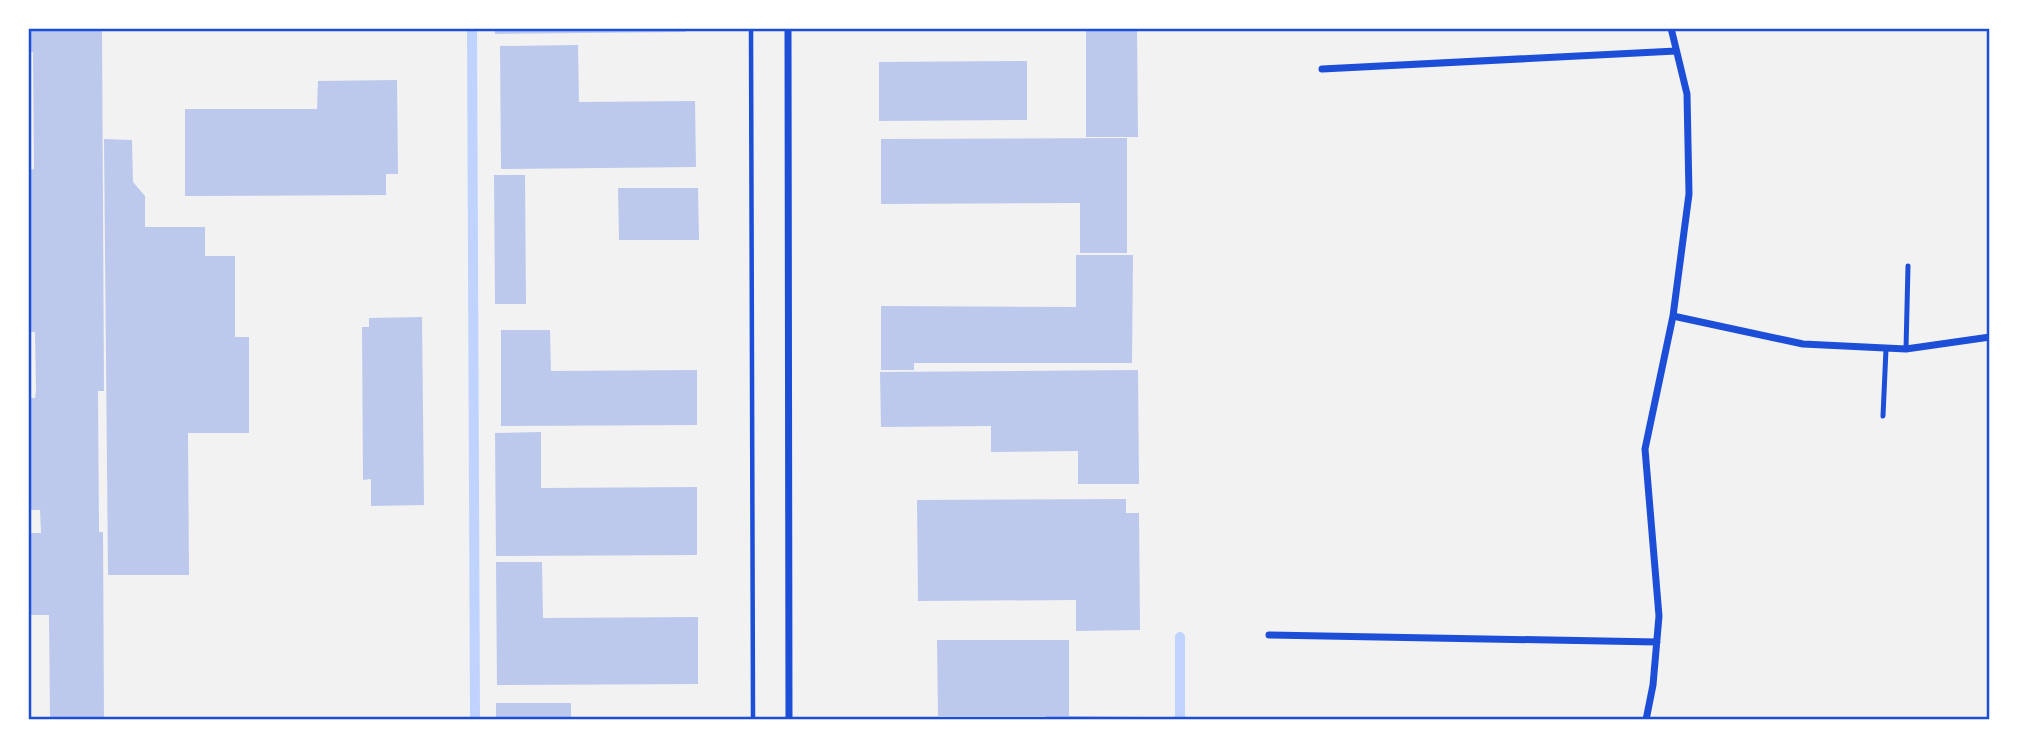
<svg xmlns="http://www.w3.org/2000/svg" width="2018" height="748" viewBox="0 0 2018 748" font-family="Poppins,sans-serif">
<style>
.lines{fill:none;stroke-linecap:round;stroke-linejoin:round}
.stream{stroke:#bfd3fe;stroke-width:10}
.building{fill:#bdc9ec}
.path{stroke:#1d4ed8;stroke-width:4.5}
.service{stroke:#1d4ed8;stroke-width:5}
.minor{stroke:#1d4ed8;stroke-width:7}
.neatline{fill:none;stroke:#1d4ed8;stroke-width:2.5}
</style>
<rect width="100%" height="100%" fill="#f2f2f2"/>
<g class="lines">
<path class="stream" d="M 472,28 L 475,720
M 1180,637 L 1180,720"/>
</g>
<path class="building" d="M 28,28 L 102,28 L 104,391 L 98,391 L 99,532 L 103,532 L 104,720 L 50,720 L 49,615 L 28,615 L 28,533 L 41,533 L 40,510 L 28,510 L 28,398 L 35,398 L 36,391 L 35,332 L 28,332 L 28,170 L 34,169 L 33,52 L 28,52 Z
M 495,28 L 686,28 L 686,32 L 495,34 Z
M 1086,28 L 1137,28 L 1138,137 L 1086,137 Z
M 578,45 L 579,102 L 695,101 L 696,167 L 501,169 L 500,46 Z
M 1027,61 L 1027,120 L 879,121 L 879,62 Z
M 397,80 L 398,174 L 386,174 L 386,195 L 185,196 L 185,109 L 317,109 L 318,81 Z
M 1127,138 L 1127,253 L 1080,253 L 1080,203 L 881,204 L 881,139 Z
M 104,139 L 132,140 L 133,182 L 145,196 L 145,227 L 205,227 L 205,256 L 235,256 L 235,337 L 249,337 L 249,433 L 188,433 L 189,575 L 108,575 Z
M 494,175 L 525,175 L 526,304 L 495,304 Z
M 618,188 L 698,188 L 699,240 L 619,240 Z
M 1076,255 L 1133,255 L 1132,363 L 914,363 L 914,370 L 881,370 L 881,306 L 1076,307 Z
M 422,317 L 424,505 L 371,506 L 371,479 L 363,480 L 362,327 L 369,327 L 369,318 Z
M 501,330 L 550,330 L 551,371 L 697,370 L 697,425 L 501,426 Z
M 1138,370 L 1139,484 L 1078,484 L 1078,451 L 991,452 L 991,426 L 881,427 L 880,372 Z
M 541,432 L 541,488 L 697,487 L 697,555 L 496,556 L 495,433 Z
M 1126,499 L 1126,513 L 1139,513 L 1140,630 L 1076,631 L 1076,600 L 918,601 L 917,500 Z
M 496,562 L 542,562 L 543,618 L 698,617 L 698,684 L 497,685 Z
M 937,640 L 1069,640 L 1069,716 L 1140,717 L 1140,720 L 1046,720 L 1046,716 L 938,716 Z
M 496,703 L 571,703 L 571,720 L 496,720 Z"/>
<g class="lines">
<path class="path" d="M 751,28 L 753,720"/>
<path class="service" d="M 1906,349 L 1908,266
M 1883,416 L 1886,349"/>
<path class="minor" d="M 788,28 L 789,720
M 1322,69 L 1676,51
M 1673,316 L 1803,344 L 1906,349 L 1990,337
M 1269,635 L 1657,642
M 1646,720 L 1653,685 L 1659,616 L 1645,449 L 1673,316 L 1689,194 L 1687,94 L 1671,28"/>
</g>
<rect width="2018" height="748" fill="none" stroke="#ffffff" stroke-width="60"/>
<rect x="30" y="30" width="1958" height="688" class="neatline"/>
</svg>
